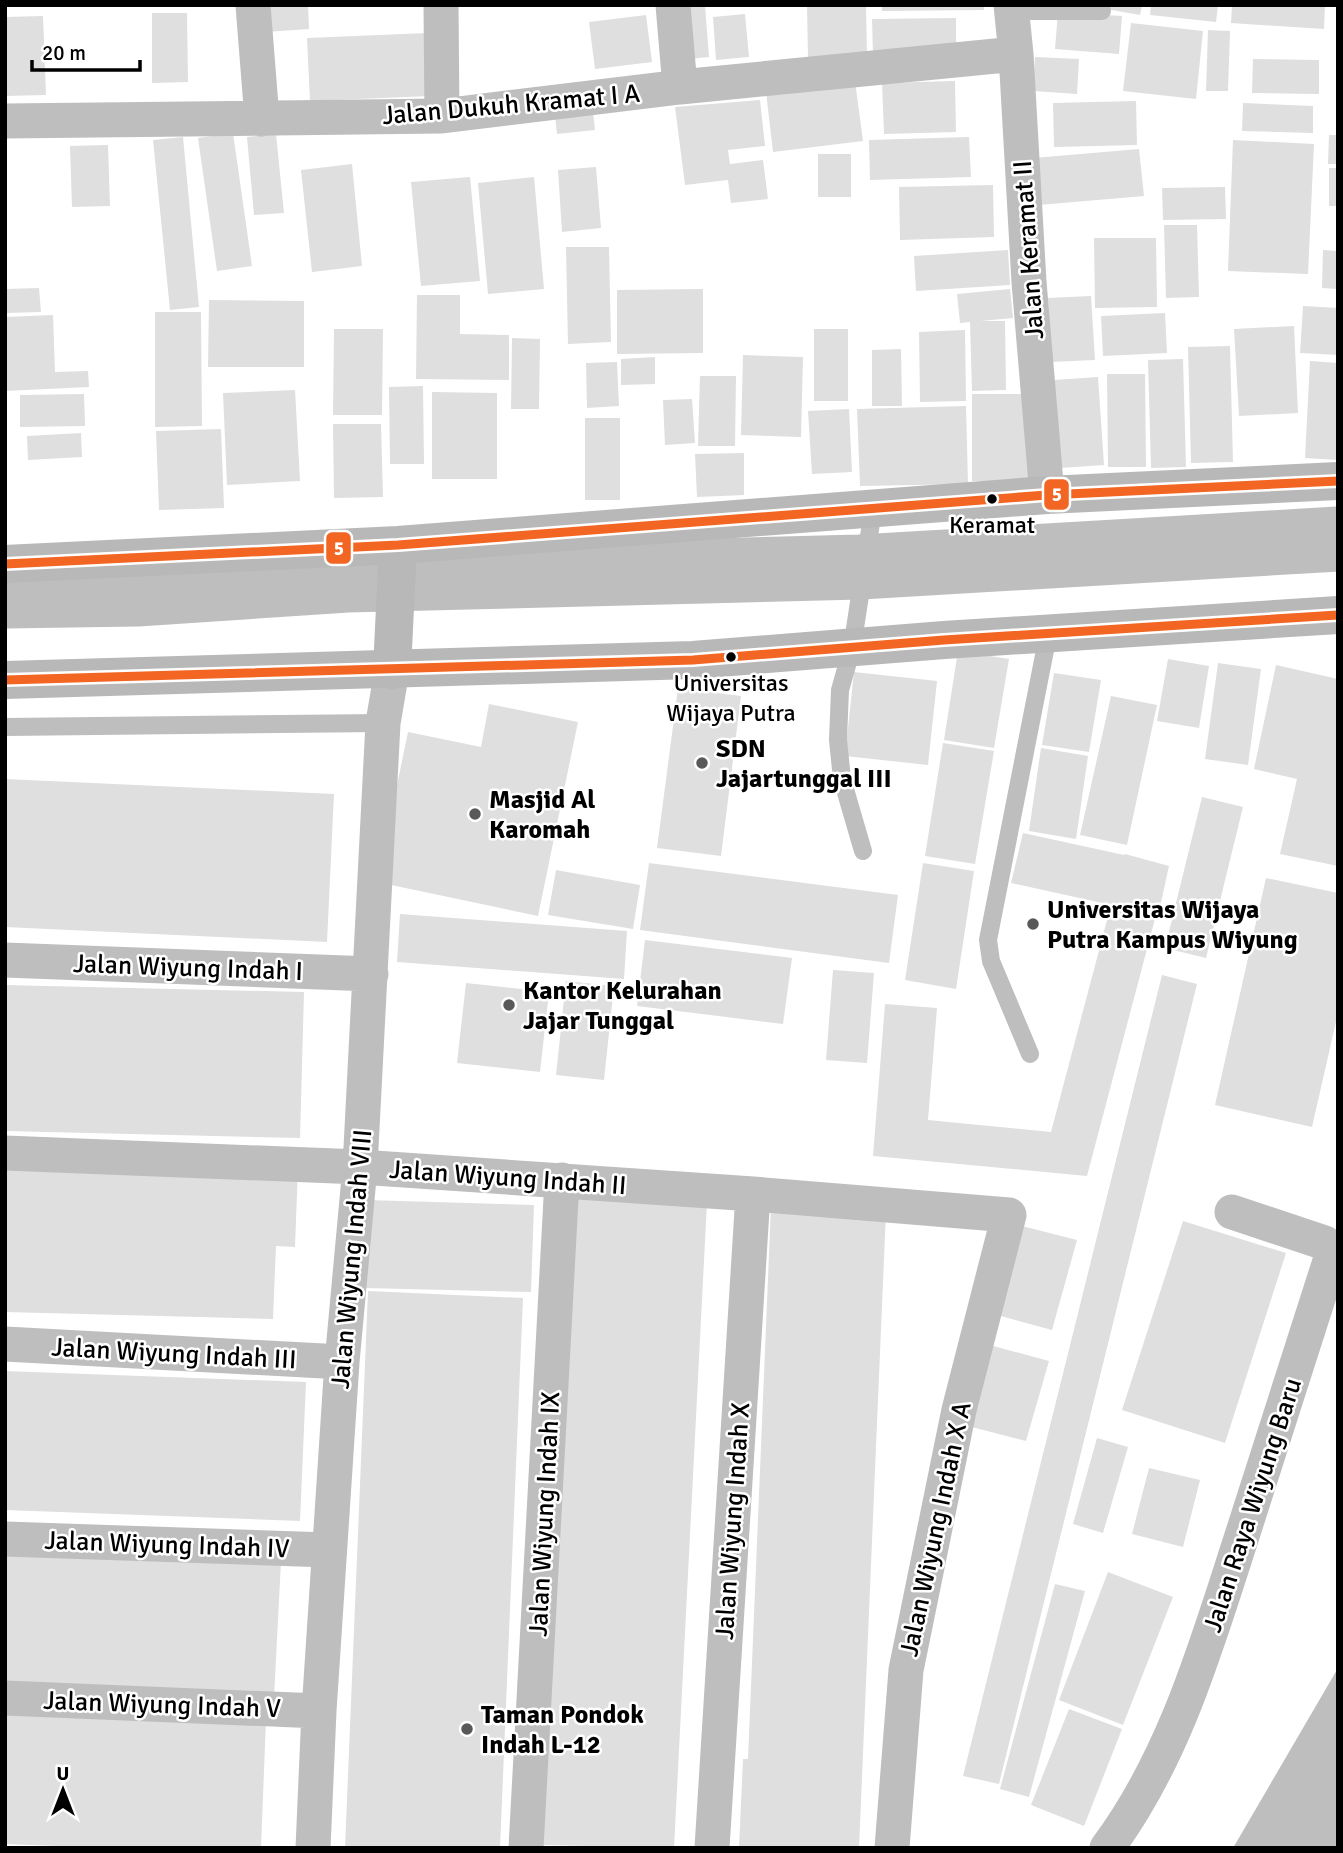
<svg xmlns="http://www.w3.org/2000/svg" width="1343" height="1853" viewBox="0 0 1343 1853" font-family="Signika,sans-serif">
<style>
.water{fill:#bebebe}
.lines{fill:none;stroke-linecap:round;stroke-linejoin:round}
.river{stroke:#bebebe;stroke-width:65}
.building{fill:#dfdfdf}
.lane{stroke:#bebebe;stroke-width:18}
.street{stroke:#bebebe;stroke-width:35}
.secondary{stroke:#b8b8b8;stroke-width:38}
.bus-1-casing{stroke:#fff;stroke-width:14}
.bus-1{stroke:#f26522;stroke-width:9}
.bus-dot{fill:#000;stroke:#fff;stroke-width:2.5}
.poi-dot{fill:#595959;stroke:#fff;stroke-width:2.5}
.labels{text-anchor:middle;stroke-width:5;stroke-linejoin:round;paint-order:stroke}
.bus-label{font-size:24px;fill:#000;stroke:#fff}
.street-label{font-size:26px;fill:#000;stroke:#fff}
.poi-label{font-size:26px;font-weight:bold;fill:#000;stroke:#fff;text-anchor:start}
.line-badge{stroke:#fff;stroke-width:2.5}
.badge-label{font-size:19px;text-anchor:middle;font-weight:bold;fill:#fff}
</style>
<rect width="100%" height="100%" fill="#fff"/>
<path class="water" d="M 1338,1668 L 1338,1848 L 1233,1848 Z"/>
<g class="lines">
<path class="river" d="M 5,596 L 137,594 L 347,580 L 860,567 L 1338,539"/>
</g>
<path class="building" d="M 265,5 L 308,5 L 309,29 L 266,32 Z
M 684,5 L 705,5 L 709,57 L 688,59 Z
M 807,5 L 866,5 L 867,56 L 808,57 Z
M 882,5 L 984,5 L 984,10 L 882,11 Z
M 1084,5 L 1142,5 L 1140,15 Z
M 1151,5 L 1218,5 L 1216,22 L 1150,15 Z
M 1232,5 L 1325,5 L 1324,29 L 1231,23 Z
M 1058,12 L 1122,16 L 1119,54 L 1055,49 Z
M 152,13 L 187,13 L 188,82 L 152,83 Z
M 745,14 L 749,57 L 716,60 L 713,17 Z
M 646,15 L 652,62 L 595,69 L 589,22 Z
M 43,16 L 46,95 L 5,96 L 5,17 Z
M 956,18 L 956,54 L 873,55 L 872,19 Z
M 1131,23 L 1203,31 L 1196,99 L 1123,91 Z
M 1208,30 L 1230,31 L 1228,91 L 1206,91 Z
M 427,33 L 430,96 L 310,101 L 307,38 Z
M 1035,57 L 1079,59 L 1077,94 L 1033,91 Z
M 1253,59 L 1319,60 L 1319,94 L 1252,93 Z
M 855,81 L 863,141 L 773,152 L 766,92 Z
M 955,81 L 956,132 L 884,134 L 882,83 Z
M 760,100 L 765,146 L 728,150 L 730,164 L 763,160 L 768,199 L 731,203 L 728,180 L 685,185 L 675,107 Z
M 1136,101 L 1137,145 L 1054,147 L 1053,103 Z
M 592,102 L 595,130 L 557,134 L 554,106 Z
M 1243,103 L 1313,106 L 1313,133 L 1242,131 Z
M 233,133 L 252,266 L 217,271 L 198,138 Z
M 276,134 L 284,213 L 254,215 L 247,137 Z
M 1329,135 L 1338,135 L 1338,164 L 1328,164 Z
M 183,137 L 199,307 L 170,310 L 153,140 Z
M 969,137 L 971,177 L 870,180 L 869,140 Z
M 1233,140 L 1314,144 L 1308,274 L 1228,271 Z
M 108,145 L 110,206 L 72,207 L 70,146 Z
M 1139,149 L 1144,196 L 1039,205 L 1034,158 Z
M 818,154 L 851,154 L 851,197 L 818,197 Z
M 352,164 L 362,266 L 312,272 L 301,170 Z
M 596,167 L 601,228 L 562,232 L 558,170 Z
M 1329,168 L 1338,168 L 1338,206 L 1329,206 Z
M 470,177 L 480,281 L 421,286 L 411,182 Z
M 534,177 L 544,289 L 488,294 L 478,183 Z
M 993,185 L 994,237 L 900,240 L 899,187 Z
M 1225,187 L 1226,219 L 1163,220 L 1162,188 Z
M 1164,225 L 1197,225 L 1199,297 L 1166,298 Z
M 1094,238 L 1156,238 L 1157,307 L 1095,308 Z
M 566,247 L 609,247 L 611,342 L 568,344 Z
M 1008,250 L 1010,285 L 916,291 L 914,256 Z
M 1323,250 L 1338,251 L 1338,289 L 1322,288 Z
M 39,288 L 41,312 L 5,313 L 5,289 Z
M 703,289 L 703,353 L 617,354 L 617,290 Z
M 1010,289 L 1013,318 L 981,321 L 1005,321 L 1006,390 L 972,391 L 970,322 L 960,323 L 957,294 Z
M 417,295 L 460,295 L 460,334 L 509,335 L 509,380 L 416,379 Z
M 1091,296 L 1095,360 L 1051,362 L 1048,298 Z
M 209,300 L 304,301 L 304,367 L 208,367 Z
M 1303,306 L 1338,308 L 1338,355 L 1300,353 Z
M 155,312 L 201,312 L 202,426 L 155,427 Z
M 1165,313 L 1167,353 L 1103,356 L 1101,316 Z
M 53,315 L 55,372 L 88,371 L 89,387 L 5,391 L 5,317 Z
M 1294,326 L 1298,413 L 1239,416 L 1234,329 Z
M 334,329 L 383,329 L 382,415 L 333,415 Z
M 814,329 L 848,329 L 848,401 L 814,401 Z
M 965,330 L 966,401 L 920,402 L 919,332 Z
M 512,338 L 540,339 L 539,409 L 511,409 Z
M 1230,346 L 1233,462 L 1191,463 L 1188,347 Z
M 901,349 L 902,406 L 872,406 L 872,350 Z
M 743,355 L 803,357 L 801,437 L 741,435 Z
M 655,357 L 655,384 L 621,385 L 621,359 Z
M 1183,359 L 1186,467 L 1151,468 L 1148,360 Z
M 1310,361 L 1338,363 L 1338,460 L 1305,458 Z
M 617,362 L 619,406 L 587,408 L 586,363 Z
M 1107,374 L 1145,374 L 1146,467 L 1108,467 Z
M 700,376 L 736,376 L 735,446 L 698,446 Z
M 1098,377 L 1104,465 L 1060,468 L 1054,380 Z
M 423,386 L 424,464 L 390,464 L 389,387 Z
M 295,390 L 300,481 L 227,485 L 223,393 Z
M 432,392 L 497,393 L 497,479 L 432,479 Z
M 84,394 L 85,426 L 20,427 L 20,395 Z
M 972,394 L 1030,394 L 1030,481 L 972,481 Z
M 692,399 L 695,443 L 665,445 L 663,400 Z
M 966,406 L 968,484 L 860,486 L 857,409 Z
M 849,409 L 852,472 L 812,474 L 808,411 Z
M 585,418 L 620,418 L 620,500 L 585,500 Z
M 333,424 L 381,424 L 383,497 L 334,498 Z
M 221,429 L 224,508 L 159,510 L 156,431 Z
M 81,433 L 82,457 L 28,460 L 27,436 Z
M 744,453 L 744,495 L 697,497 L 695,454 Z
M 958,651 L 1009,659 L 994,748 L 944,740 Z
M 1168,659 L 1209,666 L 1199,728 L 1157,721 Z
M 1218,663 L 1261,669 L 1248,765 L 1205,759 Z
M 1276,665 L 1338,679 L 1338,866 L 1280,854 L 1297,779 L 1254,769 Z
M 854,672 L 937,681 L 928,765 L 845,756 Z
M 1054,673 L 1101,680 L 1089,752 L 1042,745 Z
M 678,688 L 741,696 L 721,856 L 657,848 Z
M 1111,696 L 1157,705 L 1127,845 L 1080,835 Z
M 489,704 L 578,722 L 538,916 L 377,882 L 408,732 L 481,747 Z
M 943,743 L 994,751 L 975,864 L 925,856 Z
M 1041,748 L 1088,756 L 1076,839 L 1029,831 Z
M 5,779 L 334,794 L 327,942 L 5,927 Z
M 1202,797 L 1243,807 L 1206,958 L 1165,948 Z
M 1023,833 L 1124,855 L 1125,854 L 1169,866 L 1158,916 L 1156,915 L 1087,1176 L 873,1156 L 885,1004 L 937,1008 L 928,1120 L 1051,1132 L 1111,905 L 1011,883 Z
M 649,863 L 898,895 L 889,963 L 640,930 Z
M 923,863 L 974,871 L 956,989 L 905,980 Z
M 556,870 L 640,885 L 633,929 L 548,915 Z
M 1266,878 L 1338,893 L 1338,1013 L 1312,1127 L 1215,1105 Z
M 400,914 L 627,931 L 624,979 L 397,962 Z
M 645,940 L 792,958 L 783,1024 L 637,1006 Z
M 833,970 L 874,973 L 867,1063 L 826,1060 Z
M 1162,975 L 1197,984 L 999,1784 L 963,1776 Z
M 566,981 L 614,986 L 604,1080 L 556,1075 Z
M 466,983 L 549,992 L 540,1072 L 457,1063 Z
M 5,985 L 304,992 L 300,1138 L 5,1131 Z
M 5,1158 L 298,1167 L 295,1247 L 276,1246 L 273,1319 L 5,1312 Z
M 574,1195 L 707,1202 L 674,1848 L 540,1845 Z
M 366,1200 L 534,1205 L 531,1292 L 364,1288 Z
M 771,1206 L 886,1211 L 859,1848 L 739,1848 L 743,1759 L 748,1759 Z
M 1183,1221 L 1286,1253 L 1225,1443 L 1122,1410 Z
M 1014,1224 L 1077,1240 L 1052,1330 L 990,1313 Z
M 368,1291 L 523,1298 L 500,1848 L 345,1848 Z
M 986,1344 L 1049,1361 L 1026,1441 L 964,1425 Z
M 5,1371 L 306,1382 L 300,1521 L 5,1510 Z
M 1097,1438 L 1128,1447 L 1103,1533 L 1073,1524 Z
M 1149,1468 L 1200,1480 L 1183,1547 L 1132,1534 Z
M 5,1548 L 281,1561 L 274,1698 L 5,1686 Z
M 1108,1572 L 1173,1597 L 1123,1725 L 1059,1700 Z
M 1055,1584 L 1085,1591 L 1029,1797 L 1000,1789 Z
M 5,1709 L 266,1719 L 261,1848 L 108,1848 L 5,1844 Z
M 1069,1709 L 1122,1729 L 1084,1826 L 1031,1805 Z"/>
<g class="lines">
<path class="lane" d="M 1011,11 L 1102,11
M 5,727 L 383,723
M 863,851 L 842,779 L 838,740 L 840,690 L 852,648 L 873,510
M 1030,1054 L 991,961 L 988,940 L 1048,635"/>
<path class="street" d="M 253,5 L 262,119
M 441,5 L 442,116
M 673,5 L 680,87
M 1011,5 L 1016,54 L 1029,282 L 1047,495
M 5,121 L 442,116 L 680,87 L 1016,54
M 5,960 L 371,974
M 5,1153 L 360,1167 L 753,1194 L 1009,1215 L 959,1410 L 906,1670 L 892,1848
M 5,1344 L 342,1362
M 5,1539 L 329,1550
M 5,1698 L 319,1711
M 313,1848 L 319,1711 L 342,1362 L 360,1167 L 383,723 L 392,670
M 526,1848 L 562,1180
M 712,1848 L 753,1194
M 1107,1848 C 1174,1758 1206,1647 1240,1542 C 1270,1447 1301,1353 1331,1258 L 1329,1247 L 1325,1243 L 1232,1212"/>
<path class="secondary" d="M 5,564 L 398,545 L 1047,495 L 1338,481
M 392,670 L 398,545
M 5,680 L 693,660 L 944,640 L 1338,615"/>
<g class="bus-1-casing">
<path id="bus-1" d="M 5,564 L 398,545 L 1047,495 L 1338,481
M 5,680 L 693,660 L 944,640 L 1338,615"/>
</g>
<use href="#bus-1" class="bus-1"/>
</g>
<g class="bus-dot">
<circle cx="992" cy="499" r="6"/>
<circle cx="731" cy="657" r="6"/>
</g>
<g class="poi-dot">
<circle cx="702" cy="763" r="7"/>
<circle cx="475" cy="814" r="7"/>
<circle cx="1033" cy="924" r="7"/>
<circle cx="509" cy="1005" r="7"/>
<circle cx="467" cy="1729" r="7"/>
</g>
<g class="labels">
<g class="bus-label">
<text x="992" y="533">Keramat</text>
<text x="731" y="691">Universitas<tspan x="731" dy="30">Wijaya Putra</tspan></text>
</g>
<g class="street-label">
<text transform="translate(511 104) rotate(-5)" y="9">Jalan Dukuh Kramat I A</text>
<text transform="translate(1028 250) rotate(-94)" y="9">Jalan Keramat II</text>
<text transform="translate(188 967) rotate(2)" y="9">Jalan Wiyung Indah I</text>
<text transform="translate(508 1177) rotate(4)" y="9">Jalan Wiyung Indah II</text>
<text transform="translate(351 1259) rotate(-85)" y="9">Jalan Wiyung Indah VIII</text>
<text transform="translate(174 1353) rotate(3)" y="9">Jalan Wiyung Indah III</text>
<text transform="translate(1252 1505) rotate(-72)" y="9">Jalan Raya Wiyung Baru</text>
<text transform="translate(544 1514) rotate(-87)" y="9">Jalan Wiyung Indah IX</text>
<text transform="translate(732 1521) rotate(-86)" y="9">Jalan Wiyung Indah X</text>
<text transform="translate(935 1529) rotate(-78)" y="9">Jalan Wiyung Indah X A</text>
<text transform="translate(167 1544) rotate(2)" y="9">Jalan Wiyung Indah IV</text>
<text transform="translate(162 1704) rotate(2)" y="9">Jalan Wiyung Indah V</text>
</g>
<g class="poi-label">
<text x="716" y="757">SDN<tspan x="716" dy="30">Jajartunggal III</tspan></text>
<text x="489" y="808">Masjid Al<tspan x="489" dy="30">Karomah</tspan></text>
<text x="1047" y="918">Universitas Wijaya<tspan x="1047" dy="30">Putra Kampus Wiyung</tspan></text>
<text x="523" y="999">Kantor Kelurahan<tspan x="523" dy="30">Jajar Tunggal</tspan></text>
<text x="481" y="1723">Taman Pondok<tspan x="481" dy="30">Indah L-12</tspan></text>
</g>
</g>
<g class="line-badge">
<rect x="1043" y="478" width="27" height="33" rx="7" fill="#f26522"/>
<rect x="325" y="531" width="27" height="34" rx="7" fill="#f26522"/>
</g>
<g class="badge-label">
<text x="1057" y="501">5</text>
<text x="339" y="555">5</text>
</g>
<rect width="1343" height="1853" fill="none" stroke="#000000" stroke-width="14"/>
<g transform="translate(63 1790)" stroke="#ffffff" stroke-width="5" paint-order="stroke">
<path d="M0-5L12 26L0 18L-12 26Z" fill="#000000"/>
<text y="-10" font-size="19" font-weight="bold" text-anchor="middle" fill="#000000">U</text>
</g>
<path d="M32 60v10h108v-10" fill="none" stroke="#000000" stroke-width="3.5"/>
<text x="42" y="60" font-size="21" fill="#000000" stroke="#ffffff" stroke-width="5" paint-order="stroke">20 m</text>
</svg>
